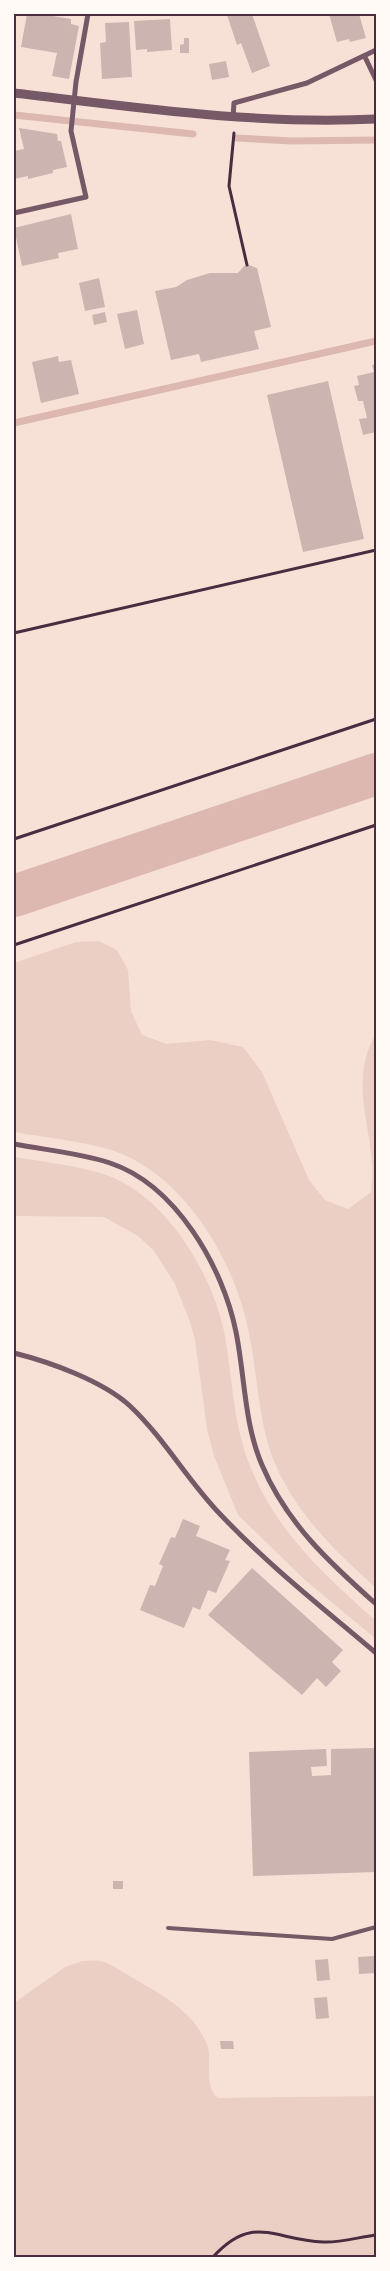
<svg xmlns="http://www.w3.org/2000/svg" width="390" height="2271" viewBox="0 0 390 2271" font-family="'DejaVu Sans',sans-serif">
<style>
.green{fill:#ebcfc5}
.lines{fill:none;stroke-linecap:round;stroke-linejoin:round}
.stream{stroke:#dcb8b0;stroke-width:7}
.river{stroke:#dcb8b0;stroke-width:42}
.building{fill:#ccb4b1}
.path{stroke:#4a2c40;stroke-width:3}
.service{stroke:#755966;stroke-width:4}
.minor{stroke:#755966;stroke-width:5}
.tertiary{stroke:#755966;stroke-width:9}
.neatline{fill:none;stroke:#4a2c40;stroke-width:2}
</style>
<rect width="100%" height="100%" fill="#f7e1d7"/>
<path class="green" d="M 99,941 L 117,950 L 128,970 L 131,1011 L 142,1035 L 167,1044 L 210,1040 L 243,1047 L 262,1072 L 309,1180 L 325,1200 L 348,1209 L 371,1192 C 371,1183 373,1174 372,1165 C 369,1116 350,1080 376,1033 L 376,1588 C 334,1550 295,1513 273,1459 C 257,1416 258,1373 248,1329 C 234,1260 184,1175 114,1151 C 83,1141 47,1138 14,1132 L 14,963 L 76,942 Z
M 14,1157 C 44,1162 77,1165 106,1175 C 166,1195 214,1276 225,1336 C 233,1381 233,1425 251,1468 C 277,1533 326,1576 376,1621 L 376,1639 L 305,1580 L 238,1515 L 214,1456 L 207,1429 L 195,1340 L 190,1322 L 175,1284 L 154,1251 L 138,1236 L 104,1217 L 14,1216 Z
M 82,1961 C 88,1961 95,1960 101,1961 C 114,1965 126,1974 138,1981 C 166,1997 194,2013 207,2044 C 213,2061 203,2086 218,2098 L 376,2096 L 376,2257 L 14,2257 L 14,2003 L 65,1967 Z"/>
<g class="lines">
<path class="stream" d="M 14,115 L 193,134
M 237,138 L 292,141 L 376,140
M 14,423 L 376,341"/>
<path class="river" d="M 14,896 L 376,774"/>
</g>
<path class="building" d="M 27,14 L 41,14 L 71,19 L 71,24 L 79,26 L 69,79 L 52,76 L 57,53 L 21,47 Z
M 230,14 L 252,14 L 270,66 L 252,73 L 241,43 L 237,45 L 227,15 Z
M 329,14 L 359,14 L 366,38 L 350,42 L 349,39 L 337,42 Z
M 170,19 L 172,50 L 147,52 L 147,49 L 136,50 L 134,21 Z
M 129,22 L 132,77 L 102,79 L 100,43 L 106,42 L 105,23 Z
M 184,38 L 189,38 L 189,53 L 180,53 L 180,45 L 184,44 Z
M 226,61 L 229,77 L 212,80 L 209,64 Z
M 19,128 L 57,134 L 58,141 L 61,141 L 67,167 L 53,170 L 53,173 L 28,179 L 28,176 L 14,179 L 14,151 L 24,149 Z
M 71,214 L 78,249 L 58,253 L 59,258 L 22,266 L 14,228 Z
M 249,265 L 257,268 L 271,327 L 254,331 L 259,349 L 201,362 L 199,354 L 171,360 L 155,291 L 176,287 L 187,280 L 210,273 L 238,273 L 244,266 Z
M 99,278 L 105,307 L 85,311 L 79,283 Z
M 137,310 L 144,344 L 125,349 L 117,314 Z
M 105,312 L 107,322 L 94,325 L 92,315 Z
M 58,356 L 59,362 L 71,360 L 79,394 L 41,403 L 32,362 Z
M 376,364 L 376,432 L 363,435 L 359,419 L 367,418 L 363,401 L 358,401 L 354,386 L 359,385 L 357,376 L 374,372 L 372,365 Z
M 328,381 L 364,539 L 303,552 L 267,395 Z
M 183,1519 L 200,1526 L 196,1536 L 230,1550 L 225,1560 L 230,1561 L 216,1593 L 208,1590 L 200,1610 L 193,1607 L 184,1628 L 140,1610 L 150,1585 L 155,1586 L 163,1566 L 159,1564 L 171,1537 L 175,1538 Z
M 252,1568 L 343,1650 L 332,1662 L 341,1671 L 326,1687 L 317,1678 L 302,1695 L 208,1615 Z
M 376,1748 L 376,1872 L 253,1876 L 249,1752 L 326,1749 L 327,1766 L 311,1767 L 312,1776 L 331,1775 L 331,1749 Z
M 113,1881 L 123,1881 L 123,1889 L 113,1889 Z
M 374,1956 L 376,1973 L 359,1974 L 358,1957 Z
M 328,1959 L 330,1980 L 317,1981 L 315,1960 Z
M 327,1997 L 329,2018 L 316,2019 L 314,1998 Z
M 220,2041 L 233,2041 L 234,2049 L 221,2049 Z"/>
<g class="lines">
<path class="path" d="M 234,133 L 229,186 L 247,265
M 14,633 L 376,550
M 14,839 L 376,719
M 14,945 L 376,825
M 213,2257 C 253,2213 274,2240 323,2242 C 340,2243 359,2237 376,2235"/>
<path class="service" d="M 168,1928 L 332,1939 L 376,1927"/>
<path class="minor" d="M 365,57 L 376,80
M 233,117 L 234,103 L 307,83 L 376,50
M 14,213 L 86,197 L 71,131 L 76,82 L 88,14
M 14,1144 C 45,1150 80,1153 110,1163 C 176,1185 223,1267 236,1332 C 245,1377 244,1423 262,1465 C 287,1524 330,1563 376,1604
M 14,1353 C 50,1362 103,1381 130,1406 C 164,1438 188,1481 220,1514 C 268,1565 323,1608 376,1653"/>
<path class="tertiary" d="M 14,93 C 134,107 255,125 376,119"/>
</g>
<rect width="390" height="2271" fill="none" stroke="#fffaf5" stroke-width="30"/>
<rect x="15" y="15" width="360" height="2241" class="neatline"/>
</svg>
